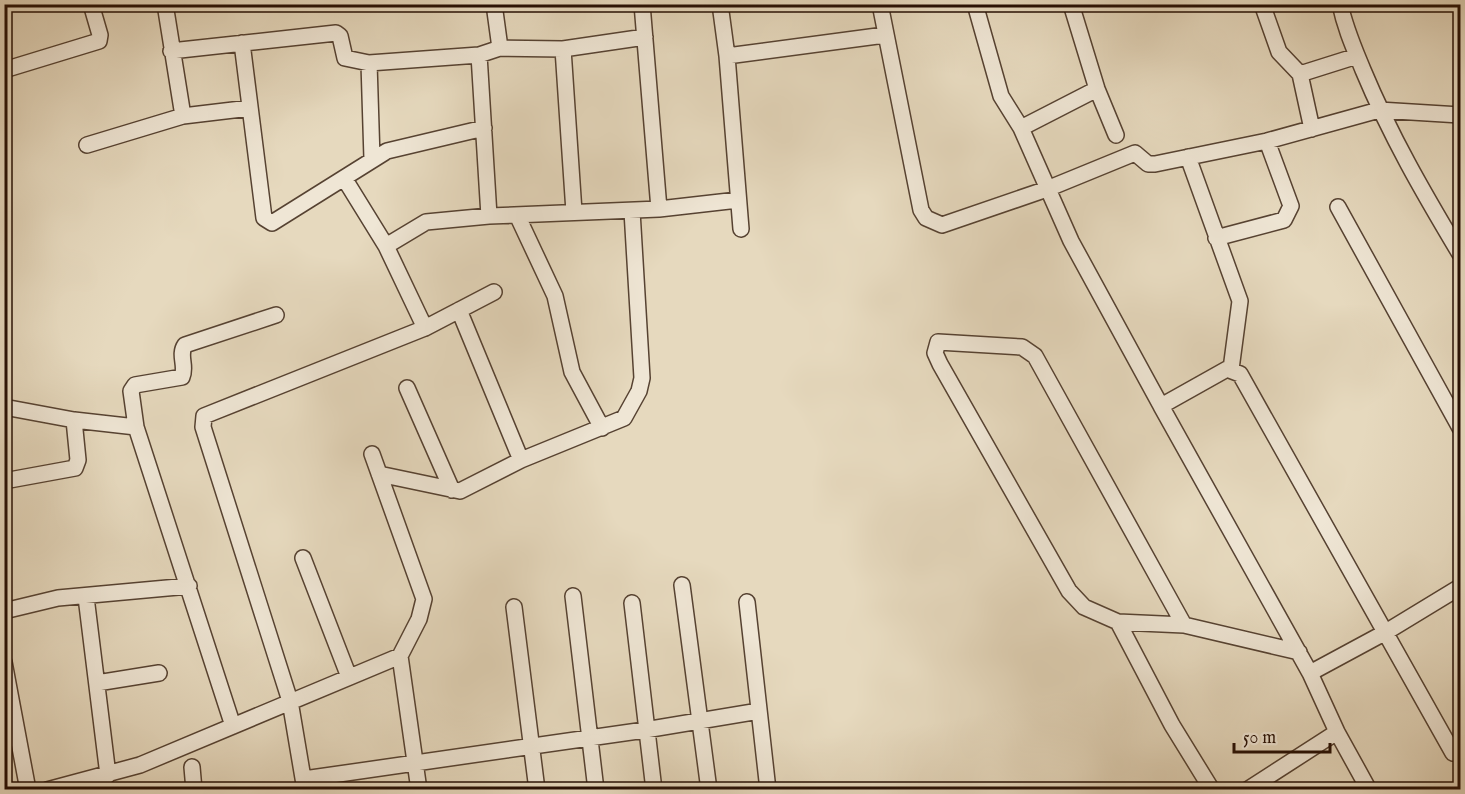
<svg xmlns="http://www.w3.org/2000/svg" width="1465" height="794" viewBox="0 0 1465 794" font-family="'IM FELL English',serif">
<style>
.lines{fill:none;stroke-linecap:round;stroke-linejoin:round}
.minor-casing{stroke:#564232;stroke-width:18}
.minor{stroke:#efe6d5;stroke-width:15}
</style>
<rect width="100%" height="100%" fill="#e6d9be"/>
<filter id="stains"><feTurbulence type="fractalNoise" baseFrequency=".00333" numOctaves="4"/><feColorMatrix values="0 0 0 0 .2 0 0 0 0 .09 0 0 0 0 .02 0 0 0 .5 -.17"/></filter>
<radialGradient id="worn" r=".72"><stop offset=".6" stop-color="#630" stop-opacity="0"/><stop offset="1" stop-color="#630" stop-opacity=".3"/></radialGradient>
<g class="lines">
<g class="minor-casing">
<path id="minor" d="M 165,4 L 183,116
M 494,4 L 500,48
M 720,4 L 727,56 L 741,229
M 880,4 L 921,210 L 926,218 L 942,225 L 1047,189 L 1135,153 L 1148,164 L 1155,164 L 1267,141 L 1379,110 L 1460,115
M 975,4 L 1001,96 L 1021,128 L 1071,241 L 1161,406
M 1071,4 L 1097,89 L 1116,135
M 1262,4 L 1279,52 L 1300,74 L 1312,129
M 1340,4 C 1345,28 1354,48 1363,70 C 1391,137 1423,192 1460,254
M 242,43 L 264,218 L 272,223 L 387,151 L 484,128
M 563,49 L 574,212
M 171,51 L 336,33 L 340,36 L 345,58 L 369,63 L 479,55
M 727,56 L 885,35
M 369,63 L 372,159
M 4,70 L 99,41 L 100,35 L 91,4
M 1300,74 L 1357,56
M 1021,128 L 1097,89
M 87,145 L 183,116 L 250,108
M 1188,157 L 1240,301 L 1231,369
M 344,178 L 386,246 L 425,328
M 1338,207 L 1460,428
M 659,209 L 738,200
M 517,215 L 555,296 L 572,372 L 602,428
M 489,216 L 479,55 L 500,48 L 563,49 L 645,37
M 1216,238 L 1284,220 L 1291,206 L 1267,141
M 386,246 L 426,222 L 489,216 L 659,209 L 642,4
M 459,310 L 521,460
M 407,388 L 452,490
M 4,407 L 74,420 L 136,427
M 379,474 L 460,491 L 521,460 L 624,418 L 639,391 L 642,378 L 632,211
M 4,481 L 75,468 L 78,460 L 74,420
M 303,558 L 349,677
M 682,585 L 709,790
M 573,596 L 596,790
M 86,597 L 108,775
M 747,602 L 768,790
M 632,603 L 654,790
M 514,607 L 537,790
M 4,611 L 58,598 L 189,586
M 1118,622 L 1084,607 L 1069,591 L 940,364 L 935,353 L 938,342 L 1022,347 L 1035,356 L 1184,625
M 400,656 L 419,790
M 4,662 L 28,790
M 1310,673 L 1386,632 L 1460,587
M 97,683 L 159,673
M 233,726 L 136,427 L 131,391 L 135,385 L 182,377 C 187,366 178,355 185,345 L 276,315
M 192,767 L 194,790
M 304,779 L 645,730 L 759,711
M 47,790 L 140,765 L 400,656 L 419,619 L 424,599 L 372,454
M 305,790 L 290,701 L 203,427 L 204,416 L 425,328 L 494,292
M 1212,790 L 1172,725 L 1118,622 L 1184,625 L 1299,652
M 1247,790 L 1337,732
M 1369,790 L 1337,732 L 1310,673 L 1161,406 L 1227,369 L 1240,374 L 1453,753"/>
</g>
<use href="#minor" class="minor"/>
</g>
<rect width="1465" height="794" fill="none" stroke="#e6d9be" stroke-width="24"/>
<rect x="6" y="6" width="1453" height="782" fill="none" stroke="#260f04" stroke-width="3"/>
<rect x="12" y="12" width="1441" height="770" fill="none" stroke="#260f04" stroke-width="1.5"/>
<path d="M1234 743v9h96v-9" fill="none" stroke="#260f04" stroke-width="3"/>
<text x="1243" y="743" font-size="18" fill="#260f04" stroke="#efe6d5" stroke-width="4.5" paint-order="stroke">50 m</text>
<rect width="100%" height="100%" filter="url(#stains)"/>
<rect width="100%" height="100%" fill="url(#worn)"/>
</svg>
